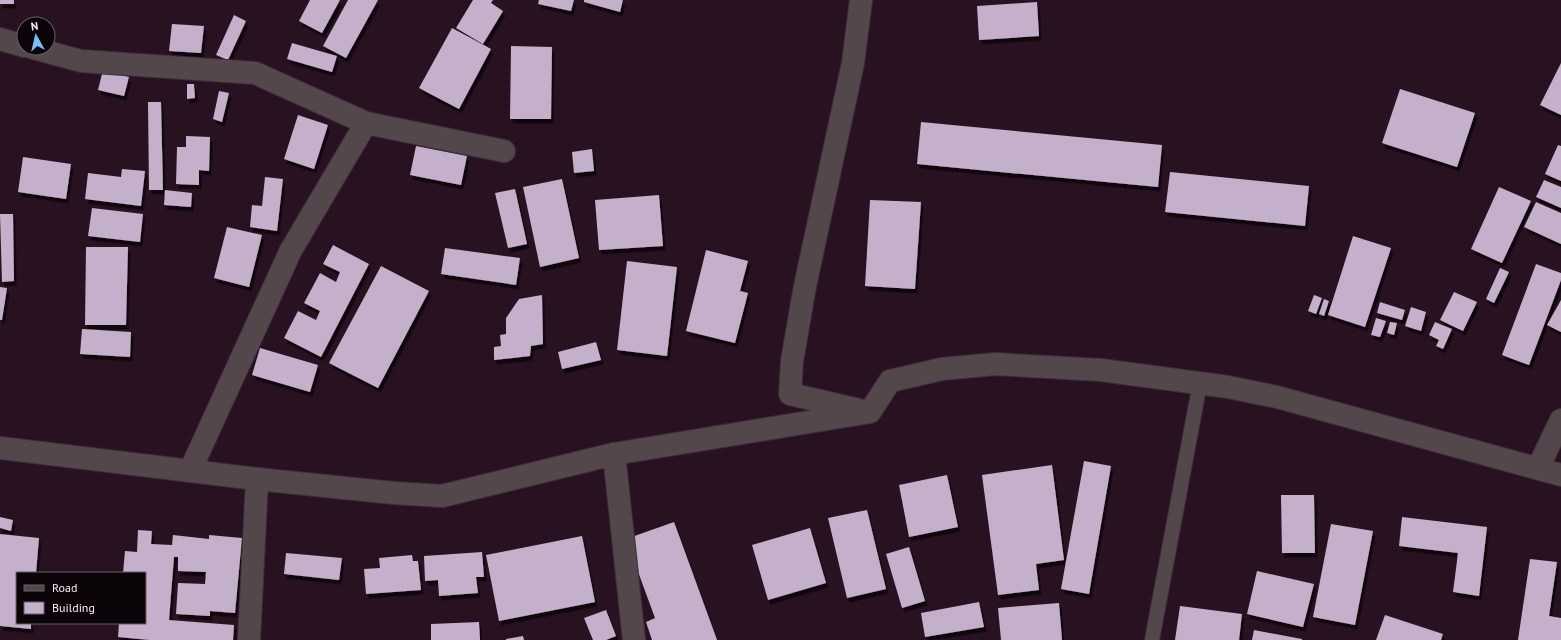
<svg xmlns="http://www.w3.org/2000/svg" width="1561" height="640" viewBox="0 0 1561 640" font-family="'PT Sans',sans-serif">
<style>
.building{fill:#c4b0ca;filter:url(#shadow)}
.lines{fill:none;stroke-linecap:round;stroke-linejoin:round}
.service-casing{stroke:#412c3c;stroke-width:16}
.minor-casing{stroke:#412c3c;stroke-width:24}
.tertiary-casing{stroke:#412c3c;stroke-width:24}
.service{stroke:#54474b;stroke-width:14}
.minor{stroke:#54474b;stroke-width:22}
.tertiary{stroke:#54474b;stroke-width:22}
</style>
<defs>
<filter id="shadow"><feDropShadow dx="2.5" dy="4.5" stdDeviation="0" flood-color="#0009"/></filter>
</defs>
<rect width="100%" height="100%" fill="#281222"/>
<path class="building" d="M 0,0 L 14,0 L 14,4 L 0,4 Z
M 310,0 L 340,0 L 322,33 L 299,21 Z
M 348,0 L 378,0 L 346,58 L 323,46 Z
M 473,0 L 493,0 L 491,3 L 503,11 L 483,44 L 456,28 Z
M 539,0 L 574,0 L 571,11 L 538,4 Z
M 584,0 L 623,0 L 620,12 L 584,2 Z
M 1037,2 L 1039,36 L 979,40 L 977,6 Z
M 234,15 L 246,21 L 228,60 L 216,55 Z
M 172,24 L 204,26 L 201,53 L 169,51 Z
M 452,28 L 491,49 L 459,109 L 419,88 Z
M 292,43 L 337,56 L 332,72 L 287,59 Z
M 511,46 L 552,47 L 551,119 L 510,119 Z
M 1561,63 L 1561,115 L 1540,105 Z
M 103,70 L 129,77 L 124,96 L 98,90 Z
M 187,84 L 194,84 L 195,98 L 187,99 Z
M 1400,89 L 1475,113 L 1457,167 L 1382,143 Z
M 219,91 L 229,93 L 222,122 L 213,119 Z
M 148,102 L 161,102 L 163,190 L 149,190 Z
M 298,115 L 328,125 L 314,169 L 284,159 Z
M 921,122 L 1162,145 L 1158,187 L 917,164 Z
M 186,136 L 210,137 L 209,171 L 199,170 L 199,185 L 176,184 L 177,147 L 186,147 Z
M 1558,145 L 1561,146 L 1561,181 L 1545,174 Z
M 416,146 L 467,156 L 461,185 L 410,175 Z
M 592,149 L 594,171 L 574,173 L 572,152 Z
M 23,157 L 71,164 L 66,199 L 18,192 Z
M 122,169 L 145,171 L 141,206 L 85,199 L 88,173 L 121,177 Z
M 1170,172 L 1309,186 L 1305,226 L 1165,212 Z
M 265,177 L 283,179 L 277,231 L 250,227 L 252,205 L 262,206 Z
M 562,179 L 579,258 L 540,267 L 523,187 Z
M 1544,180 L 1561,187 L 1561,208 L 1536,197 Z
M 1499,187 L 1531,201 L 1502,263 L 1471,249 Z
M 515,189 L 527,244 L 508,248 L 495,193 Z
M 165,190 L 192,193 L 191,207 L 164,205 Z
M 659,195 L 663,246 L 599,250 L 595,200 Z
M 870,200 L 921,202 L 915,289 L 865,286 Z
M 1536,202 L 1561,213 L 1561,244 L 1524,227 Z
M 92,208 L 143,214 L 140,242 L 88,236 Z
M 0,214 L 13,214 L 14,281 L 2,282 Z
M 227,227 L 262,235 L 249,287 L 214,278 Z
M 1353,236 L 1391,248 L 1365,327 L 1328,315 Z
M 333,245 L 369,264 L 321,357 L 284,338 L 298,311 L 316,320 L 320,311 L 304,303 L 320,273 L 336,282 L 340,272 L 323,264 Z
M 86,247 L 128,247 L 126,325 L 85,325 Z
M 445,248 L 520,258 L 516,285 L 441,274 Z
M 706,250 L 748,261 L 740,291 L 748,293 L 735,343 L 686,331 Z
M 627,261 L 677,267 L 667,356 L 617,350 Z
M 1536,264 L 1561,273 L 1561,280 L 1529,365 L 1502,355 Z
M 381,266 L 429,291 L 378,388 L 329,363 Z
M 1500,268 L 1509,272 L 1494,303 L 1486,299 Z
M 0,287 L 7,288 L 2,320 L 0,320 Z
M 1454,292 L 1477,302 L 1463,331 L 1440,320 Z
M 542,295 L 543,344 L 531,346 L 530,356 L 494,360 L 494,347 L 501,346 L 500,335 L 506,334 L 506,318 L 519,299 Z
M 1314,295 L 1322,298 L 1316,314 L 1308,311 Z
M 1324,299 L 1329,301 L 1324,316 L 1319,314 Z
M 1561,300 L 1561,332 L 1547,325 Z
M 1380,302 L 1405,310 L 1402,320 L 1377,313 Z
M 1411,307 L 1426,312 L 1421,331 L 1405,326 Z
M 1376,318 L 1386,321 L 1380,337 L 1371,335 Z
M 1390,322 L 1397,323 L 1394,335 L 1387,333 Z
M 1435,322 L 1452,329 L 1443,349 L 1436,346 L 1439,340 L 1429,335 Z
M 82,329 L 131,332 L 130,357 L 80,354 Z
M 596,342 L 601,360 L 562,369 L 558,352 Z
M 260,348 L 318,365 L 310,392 L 252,375 Z
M 1084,461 L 1111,466 L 1089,594 L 1061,589 Z
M 1052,465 L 1064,560 L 1036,564 L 1039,590 L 998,595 L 982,475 Z
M 947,475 L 958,527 L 909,537 L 899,485 Z
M 1281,495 L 1314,495 L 1315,553 L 1282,553 Z
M 867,510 L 886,589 L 847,598 L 828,518 Z
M 0,517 L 13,520 L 11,531 L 0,528 Z
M 1402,517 L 1487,527 L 1479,596 L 1453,592 L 1458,553 L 1399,546 Z
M 674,522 L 717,640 L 652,640 L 646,622 L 655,618 L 626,539 Z
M 1331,524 L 1373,531 L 1355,625 L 1313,617 Z
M 810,528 L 826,583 L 768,600 L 752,545 Z
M 138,530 L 152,531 L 151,544 L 172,545 L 173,535 L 209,539 L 209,535 L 242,538 L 235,613 L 210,611 L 210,616 L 176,614 L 178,583 L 205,584 L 206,572 L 178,571 L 178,557 L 174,557 L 169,620 L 234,625 L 233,640 L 150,640 L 118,637 L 119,623 L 145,623 L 145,573 L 123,573 L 125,551 L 137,552 Z
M 0,534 L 39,538 L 36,573 L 17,573 L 17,623 L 31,623 L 31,629 L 0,626 Z
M 582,536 L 595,602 L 499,621 L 486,555 Z
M 909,547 L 925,601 L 902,608 L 886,554 Z
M 482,552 L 484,577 L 476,577 L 478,593 L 439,596 L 438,580 L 425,581 L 424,556 Z
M 286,553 L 342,558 L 339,580 L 284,574 Z
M 412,555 L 413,561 L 418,561 L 421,590 L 366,594 L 364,569 L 380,568 L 379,558 Z
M 1530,559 L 1557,562 L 1549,616 L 1561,618 L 1561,640 L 1518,640 Z
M 1257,571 L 1314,584 L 1303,627 L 1247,614 Z
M 979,602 L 984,627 L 925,637 L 921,613 Z
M 1059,603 L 1062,640 L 1001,640 L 998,608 Z
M 1180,606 L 1242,614 L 1239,640 L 1175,640 Z
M 606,610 L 616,636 L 606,640 L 593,640 L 584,618 Z
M 1385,615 L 1443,634 L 1441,640 L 1376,640 Z
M 479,622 L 480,640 L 431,640 L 431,624 Z
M 1254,630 L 1302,639 L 1302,640 L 1252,640 Z
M 523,636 L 524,640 L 506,640 L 506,639 Z"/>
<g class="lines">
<g class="service-casing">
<path id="service" d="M 1152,640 L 1200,383"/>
</g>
<g class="minor-casing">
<path id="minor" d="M 0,39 L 24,46
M 33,48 L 81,61 L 255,73 L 366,123 L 504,151
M 614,454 L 634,640
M 1538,468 L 1561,420
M 190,471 L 291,250 L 366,123
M 249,640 L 257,479"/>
</g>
<g class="tertiary-casing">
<path id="tertiary" d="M 859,410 L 790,394 L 792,361 L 805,286 L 853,63 L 861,0
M 0,448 L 257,479 L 394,493 L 442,496 L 614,454 L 870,412 L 890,381 L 942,369 L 995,364 L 1101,370 L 1228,387 L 1277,397 L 1561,475"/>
</g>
<use href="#service" class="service"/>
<use href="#minor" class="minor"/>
<use href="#tertiary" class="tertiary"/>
</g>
<rect x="16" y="572" width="130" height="52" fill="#0b0408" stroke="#6b6168"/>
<rect x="24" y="585" width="20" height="6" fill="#54474b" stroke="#6b6168"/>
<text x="52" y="592" font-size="12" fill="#fcecf7">Road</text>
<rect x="24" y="602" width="20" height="12" fill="#c4b0ca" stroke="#6b6168"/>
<text x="52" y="612" font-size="12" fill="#fcecf7">Building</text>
<g transform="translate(36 36) rotate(352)"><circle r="19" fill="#0b0408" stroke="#6b6168"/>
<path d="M0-3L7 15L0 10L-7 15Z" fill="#77bff7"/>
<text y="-6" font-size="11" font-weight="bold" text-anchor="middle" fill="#fcecf7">N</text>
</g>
</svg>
